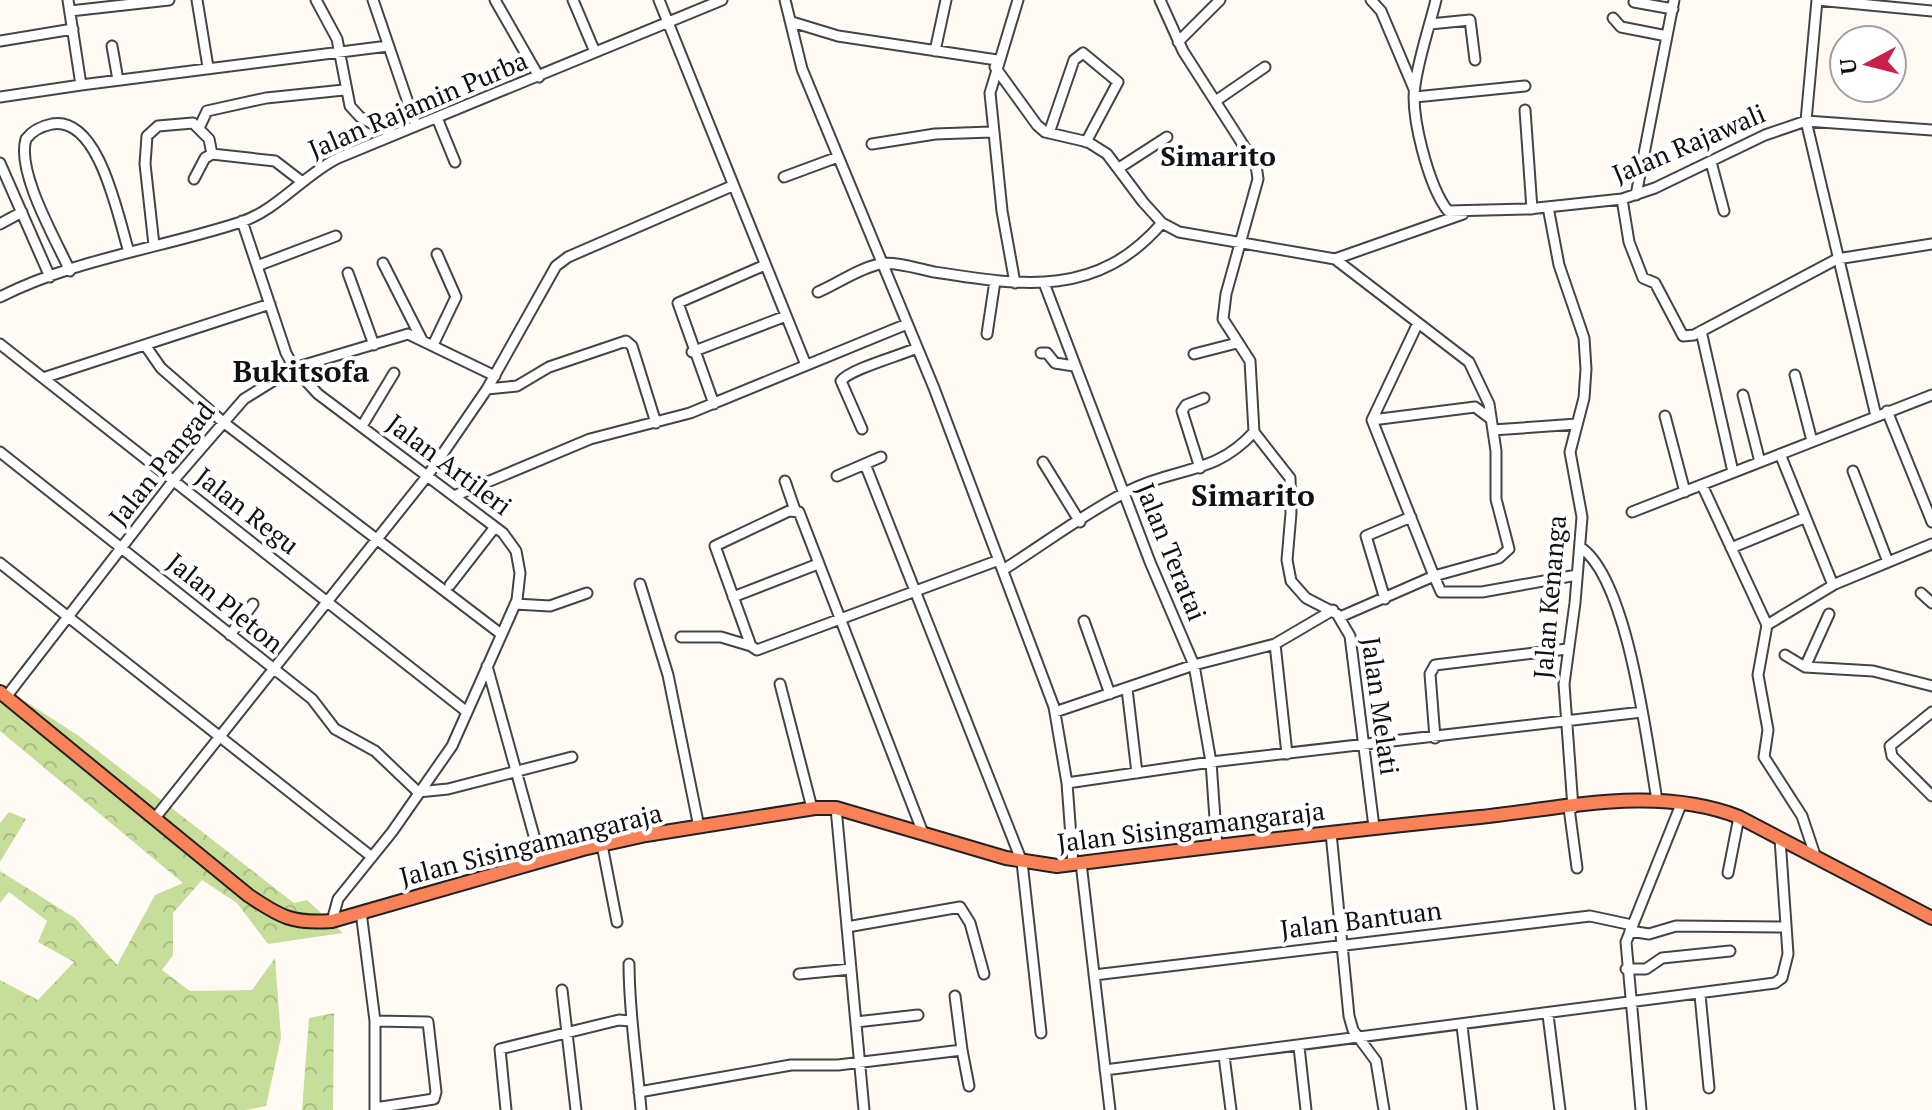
<svg xmlns="http://www.w3.org/2000/svg" width="1932" height="1110" viewBox="0 0 1932 1110" font-family="'PT Serif',serif">
<style>
.forest{fill:url(#forest-crowns)}
.lines{fill:none;stroke-linecap:round;stroke-linejoin:round}
.minor-casing{stroke:#444;stroke-width:13}
.highway-casing{stroke:#222;stroke-width:16}
.minor{stroke:#fff;stroke-width:9}
.highway{stroke:#fa8258;stroke-width:12}
.labels{text-anchor:middle;stroke-width:8;stroke-linejoin:round;paint-order:stroke}
.street-label{font-size:26px;fill:#111;stroke:#fff}
.neighbourhood-label{font-size:28px;font-weight:bold;fill:#111;stroke:#fff}
.quarter-label{font-size:30px;font-weight:bold;fill:#111;stroke:#fff}
</style>
<defs>
<pattern id="forest-crowns" width="20" height="18" patternUnits="userSpaceOnUse" patternTransform="scale(2)"><rect width="20" height="18" fill="#c6de9a"/><path d="M2 6a3 3 0 1 1 6 0M12 15a3 3 0 1 1 6 0" fill="none" stroke="#a9bd84"/></pattern>
</defs>
<rect width="100%" height="100%" fill="#fffbf4"/>
<path class="forest" d="M 0,685 L 79,736 L 294,903 L 307,900 L 343,933 L 268,944 L 237,903 L 202,880 L 173,913 L 173,955 L 162,970 L 190,991 L 252,990 L 275,958 L 281,1038 L 266,1106 L 246,1110 L 0,1110 L 0,980 L 38,1000 L 74,962 L 38,942 L 47,921 L 9,892 L 0,903 L 0,871 L 75,918 L 117,965 L 155,895 L 183,883 L 0,731 Z
M 9,812 L 26,819 L 0,862 L 0,823 Z
M 334,1013 L 333,1110 L 302,1110 L 309,1018 Z"/>
<g class="lines">
<g class="minor-casing">
<path id="minor" d="M 68,0 L 81,85 L 388,46
M 197,0 L 208,67
M 316,0 L 337,39 L 350,106 L 360,117 L 393,135
M 373,0 L 416,126
M 495,0 L 539,77
M 573,0 L 595,52
M 659,0 L 806,365
M 785,0 L 802,69 L 934,388 L 1054,707 L 1067,783 L 1073,864
M 1160,0 L 1183,51 L 1256,165 L 1258,179 L 1226,294 L 1223,319 L 1250,361 L 1254,432 L 1290,478 L 1291,513 L 1287,560 L 1291,581 L 1306,598 L 1337,614 L 1350,636 L 1374,827
M 1371,0 L 1381,11 L 1414,89
M 1436,0 C 1429,28 1419,57 1415,85 C 1410,116 1429,187 1448,211 L 1528,209 L 1622,199 L 1655,188 L 1765,135 L 1806,121 L 1932,130
M 1634,2 L 1673,9
M 70,11 L 169,0
M 1613,18 L 1621,27 L 1667,36
M 792,22 L 838,36 L 997,60
M 1430,24 L 1470,20 L 1475,60
M 0,41 L 73,29
M 1178,42 L 1220,0
M 112,46 L 118,80
M 935,51 L 946,0
M 995,67 L 1037,125 L 1045,132 L 1088,142 L 1107,154 L 1143,202 L 1162,223 L 1179,232 L 1335,259 L 1469,362 L 1489,404 L 1496,451 L 1496,499 L 1509,549 L 1499,558 L 1434,576 L 1441,592 L 1482,592 L 1577,575
M 0,97 L 81,85
M 1415,97 L 1525,86
M 1217,100 L 1265,67
M 1525,110 L 1532,209
M 437,118 L 455,162
M 200,126 L 207,111 L 266,98 L 344,90
M 1049,133 L 1074,60 L 1083,53 L 1118,82 L 1086,142
M 872,144 L 935,134 L 991,132
M 1711,162 L 1724,211
M 0,163 L 50,277
M 1119,168 L 1167,137
M 784,177 L 838,157
M 194,179 L 205,158 L 212,154 L 275,161 L 301,181
M 1636,195 L 1674,0
M 1622,199 L 1629,242 L 1643,278 L 1655,283 L 1683,336 L 1694,335 L 1837,259 L 1932,244
M 1548,207 L 1559,265 L 1584,338 L 1586,369 L 1584,398 L 1570,452 L 1582,517 L 1575,603 L 1564,684 L 1573,808
M 242,221 L 286,353 L 294,368 L 318,394 L 503,533 L 516,551 L 520,573 L 517,600 L 452,746 L 392,832 L 338,899 L 332,921
M 0,224 L 22,212
M 154,245 L 145,164 L 147,136 L 158,126 L 193,123 L 209,139 L 212,154
M 1335,259 L 1463,214
M 383,263 L 422,340
M 257,266 L 336,236
M 70,271 C 56,240 16,172 26,139 C 32,131 42,126 52,124 C 100,116 118,218 129,252
M 348,273 L 374,345
M 1015,283 L 1002,211 L 990,93 L 1018,0
M 1044,283 L 1150,562 L 1194,665 L 1211,762 L 1217,847
M 818,292 C 837,284 859,268 880,264 C 895,261 919,269 934,272 C 1024,286 1097,298 1162,223
M 0,297 C 75,259 162,248 241,222 C 277,210 304,175 338,158 L 722,0
M 1701,331 L 1733,472
M 987,334 L 995,281
M 0,344 L 467,712
M 145,345 L 161,368 L 223,422 L 501,634
M 433,345 L 456,297 L 437,254
M 692,352 L 786,316
M 1041,353 L 1047,353 L 1055,363 L 1074,366
M 1194,354 L 1237,343
M 1795,375 L 1812,441
M 43,378 L 270,304
M 487,389 L 517,386 L 549,367 L 626,341 L 632,346 L 656,423
M 1743,395 L 1760,462
M 714,404 L 678,303 L 765,265
M 1887,411 L 1932,522
M 1665,416 L 1685,492
M 1876,416 L 1806,121 L 1817,0 L 1932,11
M 1372,420 L 1475,407 L 1491,419
M 362,426 L 394,373
M 862,429 L 841,381 C 850,369 899,356 917,348
M 1493,430 L 1577,424
M 0,452 L 312,699 L 335,729 L 375,751 L 418,792 L 448,789 L 572,757
M 1780,454 L 1833,585
M 1043,462 L 1080,522
M 865,464 L 1022,862 L 1041,1033
M 1200,468 L 1182,411 L 1186,405 L 1204,398
M 1853,471 L 1888,562
M 837,476 L 881,457
M 785,481 L 795,510
M 1702,485 L 1767,625
M 454,496 L 590,439 L 690,413 L 907,324
M 1632,512 L 1932,395
M 1580,547 C 1628,578 1647,743 1657,800
M 1731,548 L 1804,518
M 0,563 L 372,857
M 1003,570 C 1044,544 1085,513 1128,491 C 1177,466 1214,476 1254,432
M 640,584 L 668,675 L 699,827
M 450,585 L 495,527
M 1921,593 L 1932,603
M 733,597 L 818,564
M 1385,599 L 1366,536 L 1411,517
M 515,604 L 550,606 L 587,593
M 1340,617 L 1434,576 L 1372,420 L 1418,323
M 1084,621 L 1110,694
M 1767,625 L 1758,675 L 1768,730 L 1764,757 L 1802,816 L 1816,858
M 1767,625 L 1835,584 L 1932,544
M 230,635 L 253,604
M 681,637 L 721,637 L 751,646
M 1275,644 L 1287,754
M 1785,655 L 1805,667 L 1873,671 L 1932,686
M 487,666 L 541,861
M 1805,667 L 1829,614
M 780,684 L 812,808
M 1127,689 L 1137,773
M 6,697 L 173,481 L 244,399 L 294,368 L 408,334 L 495,376
M 1055,712 L 1194,665 L 1275,644 L 1333,610
M 1932,712 L 1890,746 L 1892,756 L 1932,796
M 1435,738 L 1430,674 L 1435,665 L 1567,649
M 1067,783 L 1211,762 L 1642,712
M 836,808 L 864,1110
M 1569,808 L 1577,868
M 155,818 L 428,475 L 487,389 L 556,266 L 568,257 L 732,186
M 923,833 C 881,726 840,619 799,512 L 789,511 L 715,546 L 751,646 L 757,650 L 999,560
M 1331,833 L 1349,1016 L 1353,1030 L 1376,1061 L 1384,1110
M 602,845 L 617,922
M 1081,863 L 1110,1110
M 1728,873 L 1739,817
M 361,912 L 375,1021 L 375,1110
M 847,927 L 960,907 L 970,923 L 984,974
M 1630,931 L 1649,934 L 1676,926 L 1786,927
M 629,964 C 629,1014 637,1061 641,1110
M 1626,969 L 1646,969 L 1662,958 L 1730,951
M 799,974 L 851,969
M 1094,975 L 1590,916 L 1632,925
M 562,990 L 576,1110
M 1700,995 L 1709,1088
M 1548,1015 L 1560,1110
M 375,1021 L 428,1022 L 436,1092 L 434,1099 L 375,1108
M 856,1022 L 918,1015
M 1462,1026 L 1472,1110
M 1299,1047 L 1306,1110
M 962,1050 L 969,1086
M 1224,1056 L 1231,1110
M 1105,1070 L 1775,983 L 1782,978 L 1788,954 L 1780,839
M 639,1092 L 791,1065 L 838,1065 L 962,1050 L 955,996
M 506,1110 L 500,1049 L 619,1020 L 630,1021
M 1641,1110 L 1626,942 L 1682,802"/>
</g>
<g class="highway-casing">
<path id="highway" d="M 0,692 L 248,895 C 280,917 293,924 332,921 L 583,849 L 646,835 L 815,808 L 836,808 L 1006,858 L 1057,866 C 1198,848 1339,831 1480,817 C 1565,808 1657,785 1739,817 L 1932,918"/>
</g>
<use href="#minor" class="minor"/>
<use href="#highway" class="highway"/>
</g>
<g class="labels">
<g class="street-label">
<text transform="translate(418 105) rotate(-23)" y="9">Jalan Rajamin Purba</text>
<text transform="translate(1689 144) rotate(-23)" y="9">Jalan Rajawali</text>
<text transform="translate(162 464) rotate(-51)" y="9">Jalan Pangad</text>
<text transform="translate(449 465) rotate(37)" y="9">Jalan Artileri</text>
<text transform="translate(247 511) rotate(38)" y="9">Jalan Regu</text>
<text transform="translate(1171 552) rotate(68)" y="9">Jalan Teratai</text>
<text transform="translate(1550 597) rotate(-85)" y="9">Jalan Kenanga</text>
<text transform="translate(225 603) rotate(39)" y="9">Jalan Pleton</text>
<text transform="translate(1380 706) rotate(82)" y="9">Jalan Melati</text>
<text transform="translate(1191 827) rotate(-7)" y="9">Jalan Sisingamangaraja</text>
<text transform="translate(531 845) rotate(-14)" y="9">Jalan Sisingamangaraja</text>
<text transform="translate(1361 920) rotate(-7)" y="9">Jalan Bantuan</text>
</g>
<g class="neighbourhood-label">
<text x="1218" y="166">Simarito</text>
</g>
<g class="quarter-label">
<text x="301" y="382">Bukitsofa</text>
<text x="1253" y="506">Simarito</text>
</g>
</g>
<g transform="translate(1868 64) rotate(263)"><circle r="38" fill="#ffffff" stroke="#a0a0a0" stroke-width="2"/>
<path d="M0-6L14 30L0 20L-14 30Z" fill="#c8214a"/>
<text y="-12" font-size="22" font-weight="bold" text-anchor="middle" fill="#111111">U</text>
</g>
</svg>
